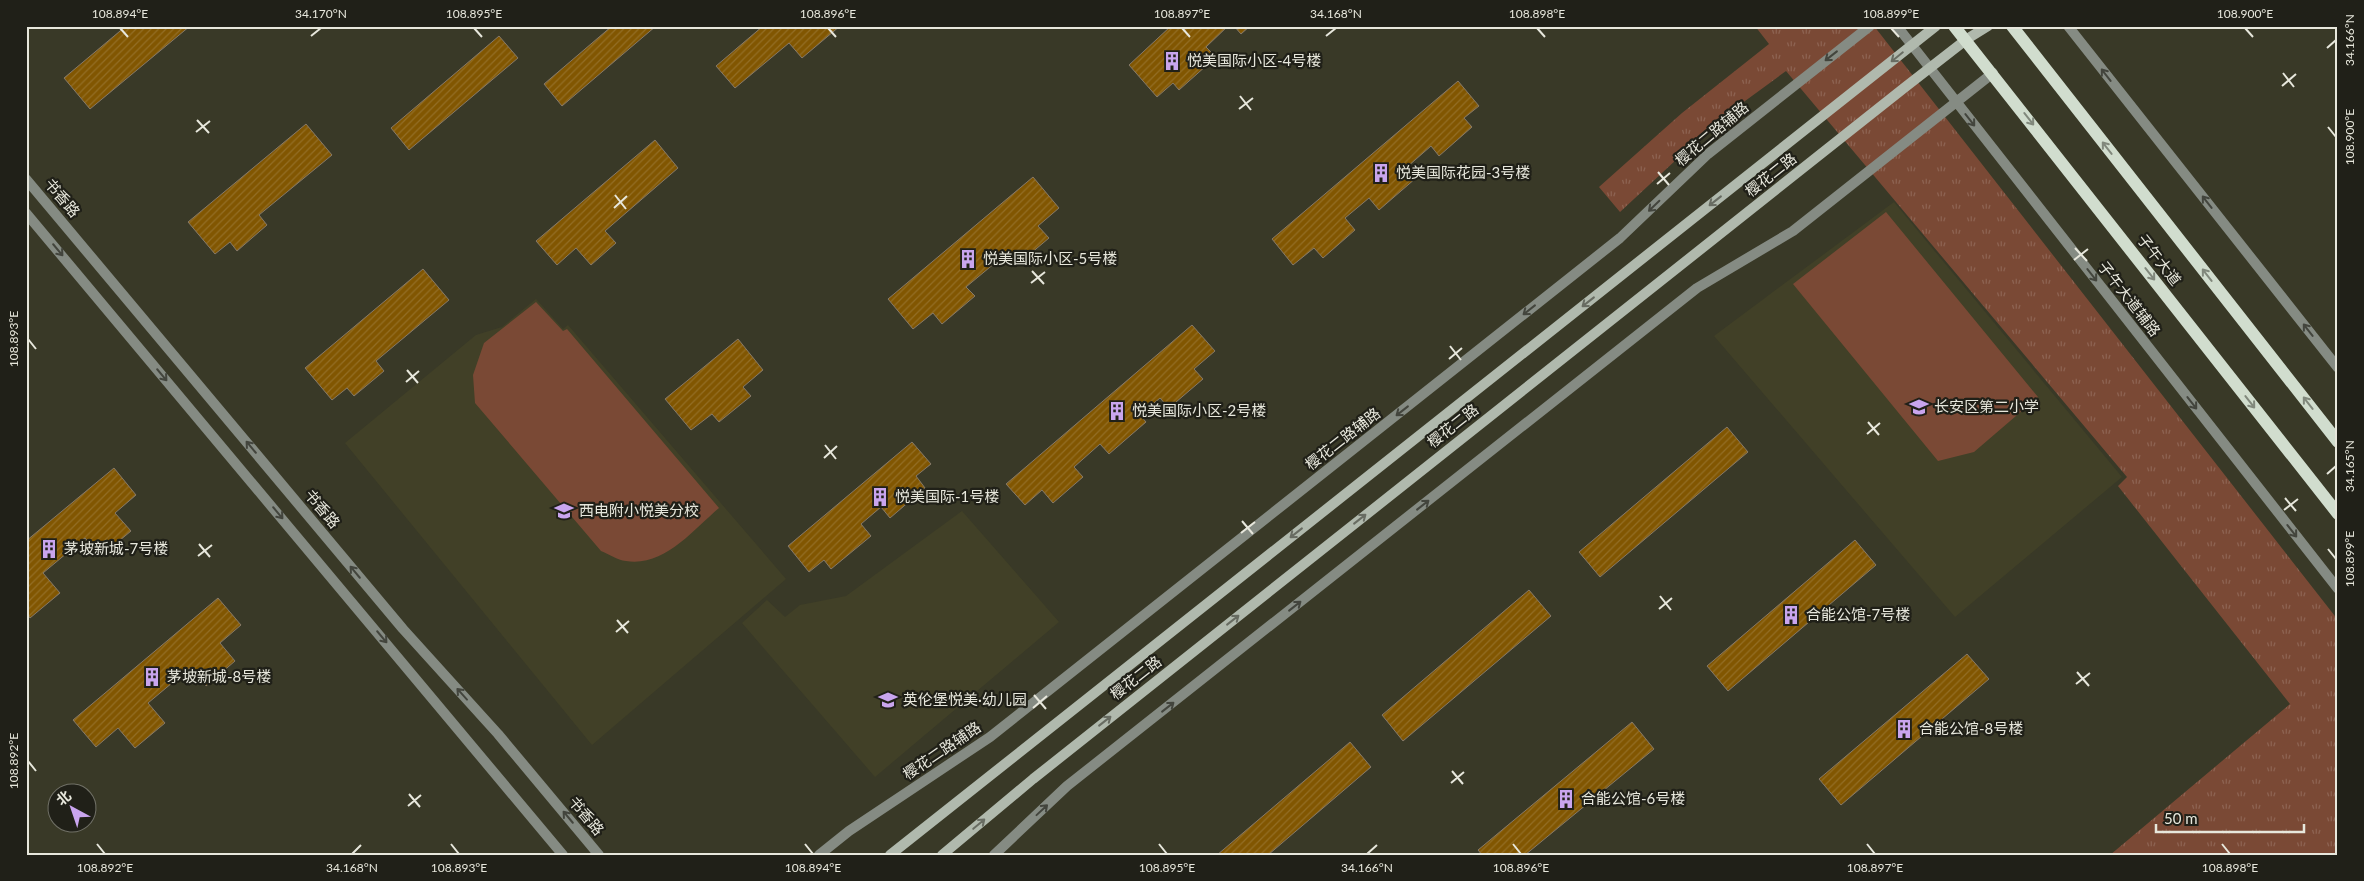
<svg xmlns="http://www.w3.org/2000/svg" width="2364" height="881" viewBox="0 0 2364 881" font-family="Lato,'Noto Sans SC',sans-serif">
<style>
.built{fill:#414027}
.grass{fill:url(#grass-tufts)}
.garden{fill:#7a4935}
.building{fill:url(#building-hatch);stroke:#867968}
.lines{fill:none;stroke-linecap:round;stroke-linejoin:round}
.minor{stroke:#858b83;stroke-width:10}
.tertiary{stroke:#858b83;stroke-width:10}
.secondary{stroke:#b0b9ad;stroke-width:10}
.primary{stroke:#d1ddce;stroke-width:12}
.oneway{stroke:#43453d}
.oneway2{stroke:#686c62}
.oneway3{stroke:#81887c}
.ticks{fill:none;stroke:#e7e7dc;stroke-width:2}
.labels{text-anchor:middle;stroke-width:4.5;stroke-linejoin:round;paint-order:stroke}
.poi-label{font-size:15px;fill:#e7e7dc;stroke:#202018;text-anchor:start}
.street-label{font-size:15px;fill:#e7e7dc;stroke:#202018}
.neatline{fill:none;stroke:#e7e7dc;stroke-width:2}
.ticks-label{font-size:12px;text-anchor:middle;fill:#e7e7dc}
</style>
<defs>
<pattern id="grass-tufts" width="24" height="20" patternUnits="userSpaceOnUse" patternTransform="scale(1.25)"><rect width="24" height="20" fill="#7a4935"/><path d="M3 7l-1-3M5 7V3M7 7l1-3M15 17l-1-3M17 17v-4M19 17l1-3" fill="none" stroke="#8d6352"/></pattern>
<pattern id="building-hatch" width="6" height="6" patternUnits="userSpaceOnUse" patternTransform="scale(1.25)"><rect width="6" height="6" fill="#815601"/><path d="M-1 1l2-2M0 6l6-6M5 7l2-2" fill="none" stroke="#936e25"/></pattern>
</defs>
<rect width="100%" height="100%" fill="#393927"/>
<path class="built" d="M 1894,202 L 2122,477 L 1955,617 L 1714,336 Z
M 536,299 L 563,329 L 568,325 L 786,579 L 592,745 L 345,443 L 476,335 L 502,327 Z
M 962,511 L 1059,622 L 875,777 L 742,623 L 767,600 L 785,617 L 800,605 L 846,596 Z"/>
<path class="grass" d="M 1755,26 L 1874,26 L 2338,620 L 2338,855 L 2110,855 L 2290,704 L 2118,486 L 2127,477 L 1786,71 L 1719,120 L 1620,212 L 1599,187 L 1682,113 L 1769,44 Z"/>
<path class="garden" d="M 1886,212 L 2038,397 L 1974,452 L 1938,461 L 1793,284 Z
M 536,302 L 563,331 L 567,329 L 719,508 C 692,531 664,567 626,561 C 617,560 609,554 601,551 L 475,403 L 473,375 L 484,343 Z"/>
<path class="building" d="M 126,26 L 190,26 L 90,109 L 64,78 Z
M 612,26 L 656,26 L 562,106 L 544,84 Z
M 763,26 L 777,27 L 840,26 L 802,58 L 789,43 L 735,88 L 716,66 Z
M 1171,26 L 1228,26 L 1206,47 L 1216,57 L 1179,90 L 1173,83 L 1157,97 L 1129,65 Z
M 1234,26 L 1250,26 L 1241,34 Z
M 499,36 L 518,58 L 409,150 L 391,128 Z
M 1458,81 L 1479,106 L 1464,118 L 1472,127 L 1439,156 L 1431,146 L 1407,167 L 1416,178 L 1379,210 L 1369,198 L 1345,218 L 1355,230 L 1323,258 L 1314,248 L 1293,265 L 1272,239 Z
M 306,124 L 332,155 L 259,215 L 267,225 L 237,251 L 230,242 L 215,254 L 188,222 Z
M 655,140 L 678,168 L 605,231 L 616,243 L 591,265 L 576,248 L 557,265 L 536,241 Z
M 1033,177 L 1059,208 L 1038,226 L 1049,238 L 1017,265 L 1007,253 L 966,287 L 975,296 L 942,324 L 933,313 L 913,329 L 888,299 Z
M 423,269 L 449,300 L 376,361 L 384,371 L 354,396 L 347,388 L 332,400 L 305,368 Z
M 1192,325 L 1215,351 L 1194,369 L 1203,379 L 1169,408 L 1160,398 L 1140,415 L 1146,422 L 1109,454 L 1100,444 L 1074,467 L 1083,477 L 1053,503 L 1042,490 L 1025,505 L 1006,484 Z
M 738,339 L 763,370 L 743,387 L 751,396 L 719,422 L 712,414 L 691,430 L 665,399 Z
M 1727,427 L 1748,452 L 1600,577 L 1579,552 Z
M 912,442 L 931,464 L 916,476 L 925,488 L 890,518 L 881,507 L 861,524 L 871,536 L 831,569 L 824,560 L 809,572 L 788,546 Z
M 114,468 L 136,495 L 115,513 L 131,531 L 101,556 L 85,538 L 43,573 L 60,593 L 30,618 L 26,613 L 26,541 Z
M 1855,540 L 1876,565 L 1728,691 L 1707,666 Z
M 1529,590 L 1551,616 L 1403,741 L 1382,715 Z
M 218,598 L 241,625 L 220,643 L 235,661 L 206,686 L 190,668 L 148,703 L 165,723 L 135,748 L 118,728 L 96,747 L 73,720 Z
M 1967,654 L 1989,679 L 1841,805 L 1819,779 Z
M 1632,722 L 1654,749 L 1525,855 L 1482,855 L 1478,850 Z
M 1350,742 L 1371,767 L 1268,855 L 1217,855 Z"/>
<g class="lines">
<path class="minor" d="M 1897,26 L 2338,589
M 2068,26 L 2338,368
M 819,855 L 849,831 L 990,737 L 1620,238 L 1708,154 L 1870,26
M 994,855 L 1067,786 L 1697,288 L 1793,231 L 1993,73"/>
<path class="tertiary" d="M 26,179 L 403,629 L 498,734 L 599,855
M 26,213 L 563,855"/>
<path class="secondary" d="M 890,855 L 1936,26
M 942,855 L 1033,779 L 1904,88 L 1967,39 L 1988,26"/>
<path class="primary" d="M 1954,26 L 2338,514
M 2012,26 L 2338,442"/>
</g>
<defs><path id="oneway-shaft" d="M-6 0H5M1.5-3L5.5 0L1.5 3" fill="none" stroke-width="1.6" stroke-linecap="round" stroke-linejoin="round" transform="scale(1.25)"/></defs>
<g class="oneway">
<use href="#oneway-shaft" transform="translate(1831 56) rotate(142)"/>
<use href="#oneway-shaft" transform="translate(2106 75) rotate(-128)"/>
<use href="#oneway-shaft" transform="translate(1970 120) rotate(52)"/>
<use href="#oneway-shaft" transform="translate(2207 202) rotate(-128)"/>
<use href="#oneway-shaft" transform="translate(1654 206) rotate(136)"/>
<use href="#oneway-shaft" transform="translate(58 250) rotate(50)"/>
<use href="#oneway-shaft" transform="translate(2092 275) rotate(52)"/>
<use href="#oneway-shaft" transform="translate(1529 310) rotate(142)"/>
<use href="#oneway-shaft" transform="translate(2308 330) rotate(-128)"/>
<use href="#oneway-shaft" transform="translate(162 375) rotate(50)"/>
<use href="#oneway-shaft" transform="translate(2192 403) rotate(52)"/>
<use href="#oneway-shaft" transform="translate(1402 411) rotate(142)"/>
<use href="#oneway-shaft" transform="translate(251 447) rotate(-130)"/>
<use href="#oneway-shaft" transform="translate(1423 505) rotate(-38)"/>
<use href="#oneway-shaft" transform="translate(278 513) rotate(50)"/>
<use href="#oneway-shaft" transform="translate(2292 531) rotate(52)"/>
<use href="#oneway-shaft" transform="translate(355 572) rotate(-130)"/>
<use href="#oneway-shaft" transform="translate(1295 606) rotate(-38)"/>
<use href="#oneway-shaft" transform="translate(382 637) rotate(50)"/>
<use href="#oneway-shaft" transform="translate(462 694) rotate(-132)"/>
<use href="#oneway-shaft" transform="translate(1168 707) rotate(-38)"/>
<use href="#oneway-shaft" transform="translate(1042 810) rotate(-43)"/>
<use href="#oneway-shaft" transform="translate(568 817) rotate(-130)"/>
</g>
<g class="oneway2">
<use href="#oneway-shaft" transform="translate(1897 57) rotate(141)"/>
<use href="#oneway-shaft" transform="translate(1715 201) rotate(142)"/>
<use href="#oneway-shaft" transform="translate(1588 302) rotate(142)"/>
<use href="#oneway-shaft" transform="translate(1360 519) rotate(-38)"/>
<use href="#oneway-shaft" transform="translate(1296 533) rotate(142)"/>
<use href="#oneway-shaft" transform="translate(1233 620) rotate(-38)"/>
<use href="#oneway-shaft" transform="translate(1105 721) rotate(-38)"/>
<use href="#oneway-shaft" transform="translate(979 824) rotate(-40)"/>
</g>
<g class="oneway3">
<use href="#oneway-shaft" transform="translate(2029 119) rotate(52)"/>
<use href="#oneway-shaft" transform="translate(2107 148) rotate(-128)"/>
<use href="#oneway-shaft" transform="translate(2150 274) rotate(52)"/>
<use href="#oneway-shaft" transform="translate(2207 275) rotate(-128)"/>
<use href="#oneway-shaft" transform="translate(2250 402) rotate(52)"/>
<use href="#oneway-shaft" transform="translate(2308 403) rotate(-128)"/>
</g>
<path class="ticks" d="M 120,28 L 128,37M 474,28 L 482,37M 828,28 L 836,37M 1182,28 L 1190,37M 1537,28 L 1545,37M 1891,28 L 1899,37M 2245,28 L 2253,37M 311,36 L 321,28M 1326,36 L 1336,28M 2327,48 L 2336,40M 2283,73 L 2294,87M 2282,86 L 2296,74M 1240,96 L 1251,110M 1239,109 L 1253,98M 197,120 L 209,133M 2328,127 L 2336,137M 196,132 L 210,121M 1658,172 L 1669,185M 1657,184 L 1670,173M 615,195 L 626,209M 614,208 L 627,196M 2075,248 L 2087,261M 2074,260 L 2088,249M 1032,271 L 1044,284M 1031,283 L 1045,272M 28,339 L 36,349M 1450,346 L 1461,360M 1449,359 L 1462,348M 407,370 L 418,383M 406,382 L 419,371M 1868,422 L 1879,435M 1867,434 L 1880,423M 825,445 L 836,459M 824,458 L 837,446M 2327,474 L 2336,466M 2285,498 L 2296,511M 2284,510 L 2298,499M 1242,521 L 1253,534M 1241,533 L 1255,522M 199,544 L 210,557M 2328,549 L 2336,559M 198,556 L 212,545M 1660,596 L 1671,610M 1659,609 L 1672,598M 617,620 L 628,633M 616,632 L 629,621M 2077,672 L 2089,686M 2076,684 L 2090,673M 1034,695 L 1046,709M 1033,708 L 1047,696M 28,761 L 36,771M 1452,771 L 1463,784M 1451,783 L 1464,772M 409,794 L 420,807M 408,806 L 421,795M 97,844 L 105,854M 451,844 L 459,854M 805,844 L 813,854M 1159,844 L 1167,854M 1513,844 L 1521,854M 1867,844 L 1875,854M 2222,844 L 2230,854M 352,854 L 361,845M 1367,854 L 1377,845"/>
<defs>
<g id="building-bare" transform="scale(1.5)"><path d="M-4-6H4V6H1V3H-1V6H-4ZM-2.5-4.3h1.7v1.8h-1.7ZM.8-4.3h1.7v1.8H.8ZM-2.5-1h1.7V.8h-1.7ZM.8-1h1.7V.8H.8Z" fill="#c9a5ee" stroke="#202018" stroke-width="2.5" paint-order="stroke"/></g>
<g id="school-bare" transform="scale(1.5)"><path d="M0-5L7-2L0 1L-7-2ZM-4 1L0 2.5L4 1V4Q0 6-4 4Z" fill="#c9a5ee" stroke="#202018" stroke-width="2.5" paint-order="stroke"/></g>
</defs>
<g fill-rule="evenodd">
<use href="#building-bare" x="1172" y="61"/>
<use href="#building-bare" x="1381" y="173"/>
<use href="#building-bare" x="968" y="259"/>
<use href="#school-bare" x="1919" y="407"/>
<use href="#building-bare" x="1117" y="411"/>
<use href="#building-bare" x="880" y="497"/>
<use href="#school-bare" x="564" y="511"/>
<use href="#building-bare" x="49" y="549"/>
<use href="#building-bare" x="1791" y="615"/>
<use href="#building-bare" x="152" y="677"/>
<use href="#school-bare" x="888" y="700"/>
<use href="#building-bare" x="1904" y="729"/>
<use href="#building-bare" x="1566" y="799"/>
</g>
<g class="labels">
<g class="poi-label">
<text x="1187" y="66">悦美国际小区-4号楼</text>
<text x="1396" y="178">悦美国际花园-3号楼</text>
<text x="983" y="264">悦美国际小区-5号楼</text>
<text x="1934" y="412">长安区第二小学</text>
<text x="1132" y="416">悦美国际小区-2号楼</text>
<text x="895" y="502">悦美国际-1号楼</text>
<text x="579" y="516">西电附小悦美分校</text>
<text x="64" y="554">茅坡新城-7号楼</text>
<text x="1806" y="620">合能公馆-7号楼</text>
<text x="167" y="682">茅坡新城-8号楼</text>
<text x="903" y="705">英伦堡悦美·幼儿园</text>
<text x="1919" y="734">合能公馆-8号楼</text>
<text x="1581" y="804">合能公馆-6号楼</text>
</g>
<g class="street-label">
<text transform="translate(1712 134) rotate(-40)" y="5">樱花二路辅路</text>
<text transform="translate(1771 175) rotate(-38)" y="5">樱花二路</text>
<text transform="translate(62 198) rotate(50)" y="5">书香路</text>
<text transform="translate(2159 260) rotate(52)" y="5">子午大道</text>
<text transform="translate(2129 299) rotate(52)" y="5">子午大道辅路</text>
<text transform="translate(1453 426) rotate(-38)" y="5">樱花二路</text>
<text transform="translate(1343 439) rotate(-38)" y="5">樱花二路辅路</text>
<text transform="translate(322 509) rotate(50)" y="5">书香路</text>
<text transform="translate(1136 678) rotate(-38)" y="5">樱花二路</text>
<text transform="translate(942 751) rotate(-34)" y="5">樱花二路辅路</text>
<text transform="translate(586 816) rotate(50)" y="5">书香路</text>
</g>
</g>
<rect width="2364" height="881" fill="none" stroke="#202018" stroke-width="55"/>
<g transform="translate(72 808) rotate(320)"><circle r="24" fill="#202018" stroke="#707066"/>
<path d="M0-4L9 19L0 12L-9 19Z" fill="#c9a5ee"/>
<text y="-8" font-size="14" font-weight="bold" text-anchor="middle" fill="#e7e7dc">北</text>
</g>
<path d="M2156 824v8h148v-8" fill="none" stroke="#e7e7dc" stroke-width="2.5"/>
<text x="2164" y="824" font-size="15" fill="#e7e7dc" stroke="#202018" stroke-width="4" paint-order="stroke">50 m</text>
<rect x="28" y="28" width="2308" height="826" class="neatline"/>
<g class="ticks-label">
<text x="120" y="18">108.894°E</text>
<text x="321" y="18">34.170°N</text>
<text x="474" y="18">108.895°E</text>
<text x="828" y="18">108.896°E</text>
<text x="1182" y="18">108.897°E</text>
<text x="1336" y="18">34.168°N</text>
<text x="1537" y="18">108.898°E</text>
<text x="1891" y="18">108.899°E</text>
<text x="2245" y="18">108.900°E</text>
<text transform="translate(2350 40) rotate(-90)" y="4">34.166°N</text>
<text transform="translate(2350 137) rotate(-90)" y="4">108.900°E</text>
<text transform="translate(14 339) rotate(-90)" y="4">108.893°E</text>
<text transform="translate(2350 466) rotate(-90)" y="4">34.165°N</text>
<text transform="translate(2350 559) rotate(-90)" y="4">108.899°E</text>
<text transform="translate(14 761) rotate(-90)" y="4">108.892°E</text>
<text x="105" y="872">108.892°E</text>
<text x="352" y="872">34.168°N</text>
<text x="459" y="872">108.893°E</text>
<text x="813" y="872">108.894°E</text>
<text x="1167" y="872">108.895°E</text>
<text x="1367" y="872">34.166°N</text>
<text x="1521" y="872">108.896°E</text>
<text x="1875" y="872">108.897°E</text>
<text x="2230" y="872">108.898°E</text>
</g>
</svg>
